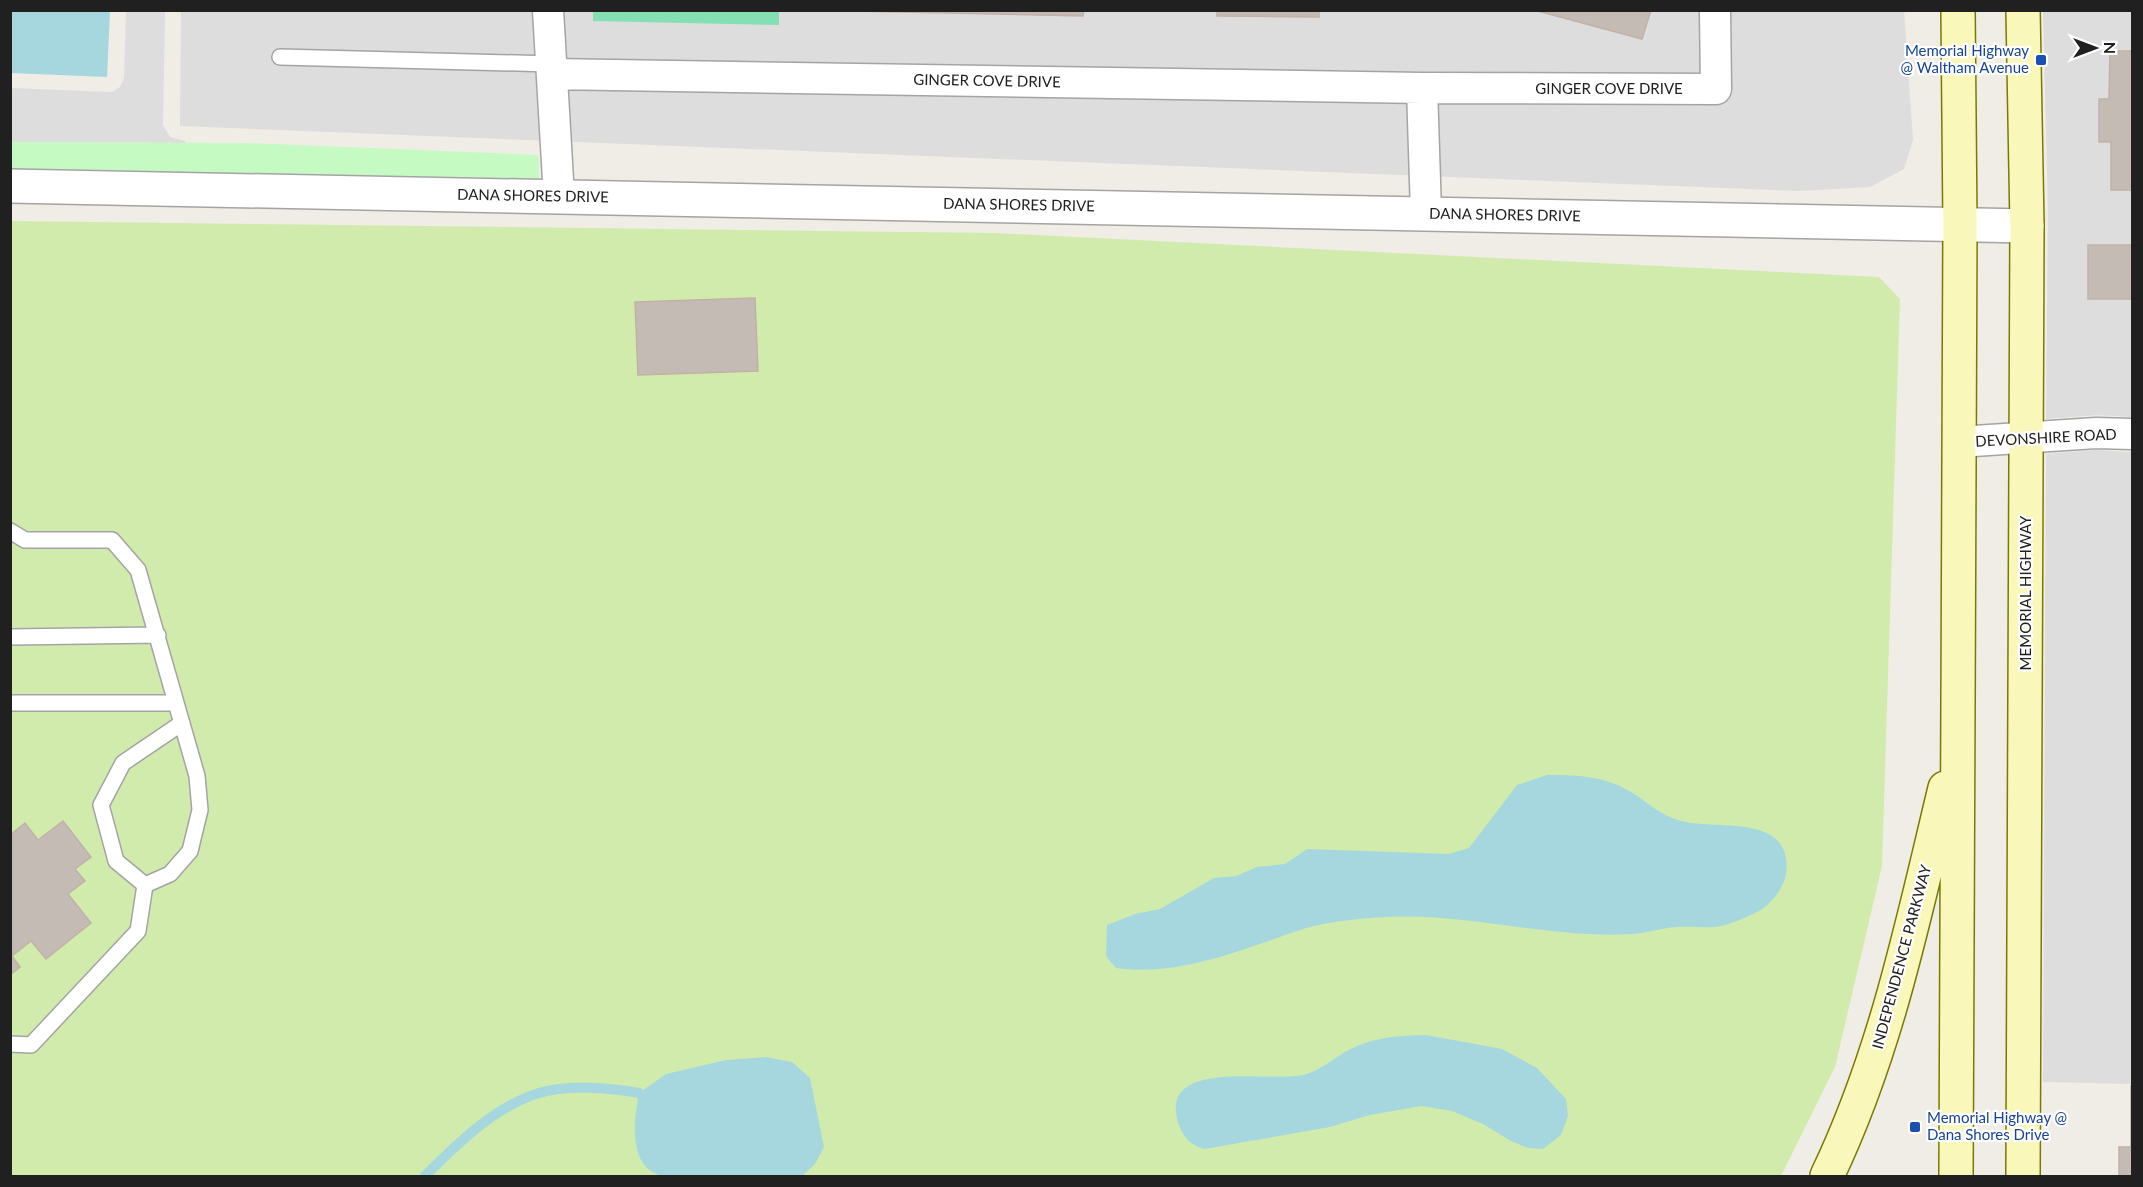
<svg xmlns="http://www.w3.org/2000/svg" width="2143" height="1187" viewBox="0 0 2143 1187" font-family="Lato,sans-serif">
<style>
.residential{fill:#dedddd}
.grass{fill:#d1ebac}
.park{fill:#c5fac3}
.pitch{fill:#84e0b3}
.water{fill:#a6d7de}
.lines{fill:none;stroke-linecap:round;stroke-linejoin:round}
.stream{stroke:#a6d7de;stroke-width:10}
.building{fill:#c5bbb5;stroke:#c2b1a8;stroke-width:1.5}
.service-casing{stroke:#a4a4a4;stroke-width:18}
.minor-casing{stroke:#a4a4a4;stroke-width:33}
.tertiary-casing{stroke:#a4a4a4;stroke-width:36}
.secondary-casing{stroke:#797a04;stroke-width:36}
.service{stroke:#fff;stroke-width:15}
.minor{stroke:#fff;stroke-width:30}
.tertiary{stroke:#fff;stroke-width:33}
.secondary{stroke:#faf7ba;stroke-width:33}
.transit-dot{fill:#1a4fb4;stroke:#fff;stroke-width:2}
.labels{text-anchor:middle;stroke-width:4.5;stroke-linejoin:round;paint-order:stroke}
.transit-label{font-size:15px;fill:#164399;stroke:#fff;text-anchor:end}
.street-label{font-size:15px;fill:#202020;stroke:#fff}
</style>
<rect width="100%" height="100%" fill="#f0ece6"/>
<path class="residential" d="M 1904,10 L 1913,140 L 1904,169 L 1870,187 L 1799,191 L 180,126 L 181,11 Z
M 126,11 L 165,11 L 163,125 L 170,137 L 185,141 L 185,143 L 11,142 L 11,88 L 112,92 L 120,87 L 124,78 Z
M 2043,11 L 2132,11 L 2132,417 L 2098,415 L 2046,419 L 2048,208 Z
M 2096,450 L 2132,452 L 2132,1084 L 2043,1082 L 2046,454 Z"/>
<path class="grass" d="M 11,221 L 994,233 L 1879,277 L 1900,299 L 1882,866 L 1835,1067 L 1781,1176 L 11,1176 Z"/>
<path class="park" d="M 11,142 L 245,143 L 538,155 L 539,179 L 11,169 Z"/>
<path class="pitch" d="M 593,11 L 779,11 L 779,25 L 593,21 Z"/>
<path class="water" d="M 11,10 L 110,11 L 107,77 L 11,73 Z
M 1547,775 C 1580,775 1607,776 1636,795 C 1650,805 1662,815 1678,820 C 1712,832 1794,810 1786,874 C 1784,888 1770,906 1757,912 C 1746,918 1728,925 1716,927 C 1703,928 1689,926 1676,927 C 1661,928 1647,933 1632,934 C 1550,939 1468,913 1386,917 C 1362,918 1325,922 1303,929 C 1243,949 1180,977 1116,968 L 1106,956 L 1107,925 L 1135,914 L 1160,909 L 1214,878 L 1236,876 L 1257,867 L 1285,864 L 1307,849 L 1449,854 L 1469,848 L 1517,785 Z
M 1426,1035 L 1502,1049 L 1537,1068 L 1566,1099 L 1568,1116 L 1561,1135 L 1543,1149 L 1528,1148 L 1511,1141 L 1483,1124 L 1452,1111 L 1421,1106 L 1370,1115 L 1330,1127 L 1204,1149 C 1191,1145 1184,1139 1179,1125 C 1155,1056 1271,1083 1303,1075 C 1321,1071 1338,1054 1355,1047 C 1379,1036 1401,1036 1426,1035 Z
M 766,1057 L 792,1062 L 810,1078 L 824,1147 L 815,1164 L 802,1176 L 664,1176 C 627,1170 634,1119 639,1093 L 666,1074 L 726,1060 Z"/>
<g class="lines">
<path class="stream" d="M 425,1176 C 457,1144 494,1107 539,1093 C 566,1084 612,1088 639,1093"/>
</g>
<path class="building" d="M 804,10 L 1084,10 L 1083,16 Z
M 1217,10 L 1319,10 L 1319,17 L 1217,16 Z
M 1534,10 L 1651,10 L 1642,39 Z
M 2110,51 L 2132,51 L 2132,190 L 2111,190 L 2111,142 L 2099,142 L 2099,99 L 2109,99 Z
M 2088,245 L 2132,245 L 2132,299 L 2088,299 Z
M 755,298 L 758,371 L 638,375 L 635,302 Z
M 63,821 L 91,857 L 75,869 L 85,881 L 68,894 L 91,923 L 46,959 L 31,941 L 12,956 L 20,967 L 10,975 L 10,835 L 25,823 L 38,840 Z
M 2131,1085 L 2132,1176 L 2119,1176 L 2119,1147 L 2131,1147 Z"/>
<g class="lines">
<g class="service-casing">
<path id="service" d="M 280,57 L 552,64
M 10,531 L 25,540 L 112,540 L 138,570 L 197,776 L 200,810 L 190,851 L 170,874 L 145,885 L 116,861 L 101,805 L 123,763 L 182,723
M 10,637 L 158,635
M 10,703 L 176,703
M 10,1044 L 31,1045 L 138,931 L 145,885"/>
</g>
<g class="minor-casing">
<path id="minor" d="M 548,10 L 559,197
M 552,74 L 1422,88 L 1716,89 L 1715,10
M 1422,88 L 1426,213
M 1959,442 L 2096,433 L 2132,434"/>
</g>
<g class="tertiary-casing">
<path id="tertiary" d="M 10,186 L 2027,226"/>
</g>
<g class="secondary-casing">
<path id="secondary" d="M 1827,1176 C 1886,1053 1913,921 1945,788
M 1956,1176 L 1960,225 L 1958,10
M 2023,1176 L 2027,226 L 2023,10"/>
</g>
<use href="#service" class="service"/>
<use href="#minor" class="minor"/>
<use href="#tertiary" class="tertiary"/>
<use href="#secondary" class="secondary"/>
</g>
<g class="transit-dot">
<rect x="2035" y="54" width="12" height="12" rx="3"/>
<rect x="1909" y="1121" width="12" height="12" rx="3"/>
</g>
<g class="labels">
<g class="transit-label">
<text x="2029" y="56">Memorial Highway<tspan x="2029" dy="17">@ Waltham Avenue</tspan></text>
<text x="1927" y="1123" text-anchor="start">Memorial Highway @<tspan x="1927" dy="17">Dana Shores Drive</tspan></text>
</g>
<g class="street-label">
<text transform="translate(987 81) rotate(1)" y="5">GINGER COVE DRIVE</text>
<text x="1609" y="94">GINGER COVE DRIVE</text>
<text transform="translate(533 196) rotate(1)" y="5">DANA SHORES DRIVE</text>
<text transform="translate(1019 205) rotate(1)" y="5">DANA SHORES DRIVE</text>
<text transform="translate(1505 215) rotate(1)" y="5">DANA SHORES DRIVE</text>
<text transform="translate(2046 438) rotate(-3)" y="5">DEVONSHIRE ROAD</text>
<text transform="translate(2026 593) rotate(-90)" y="5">MEMORIAL HIGHWAY</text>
<text transform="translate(1902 957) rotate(-75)" y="5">INDEPENDENCE PARKWAY</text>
</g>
</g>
<rect width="2143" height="1187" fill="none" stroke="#202020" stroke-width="24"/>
<g transform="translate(2095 48) rotate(90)" stroke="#ffffff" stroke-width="4.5" paint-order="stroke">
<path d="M0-4.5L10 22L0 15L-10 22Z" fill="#202020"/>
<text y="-9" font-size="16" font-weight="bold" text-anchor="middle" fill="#202020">N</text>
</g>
</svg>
